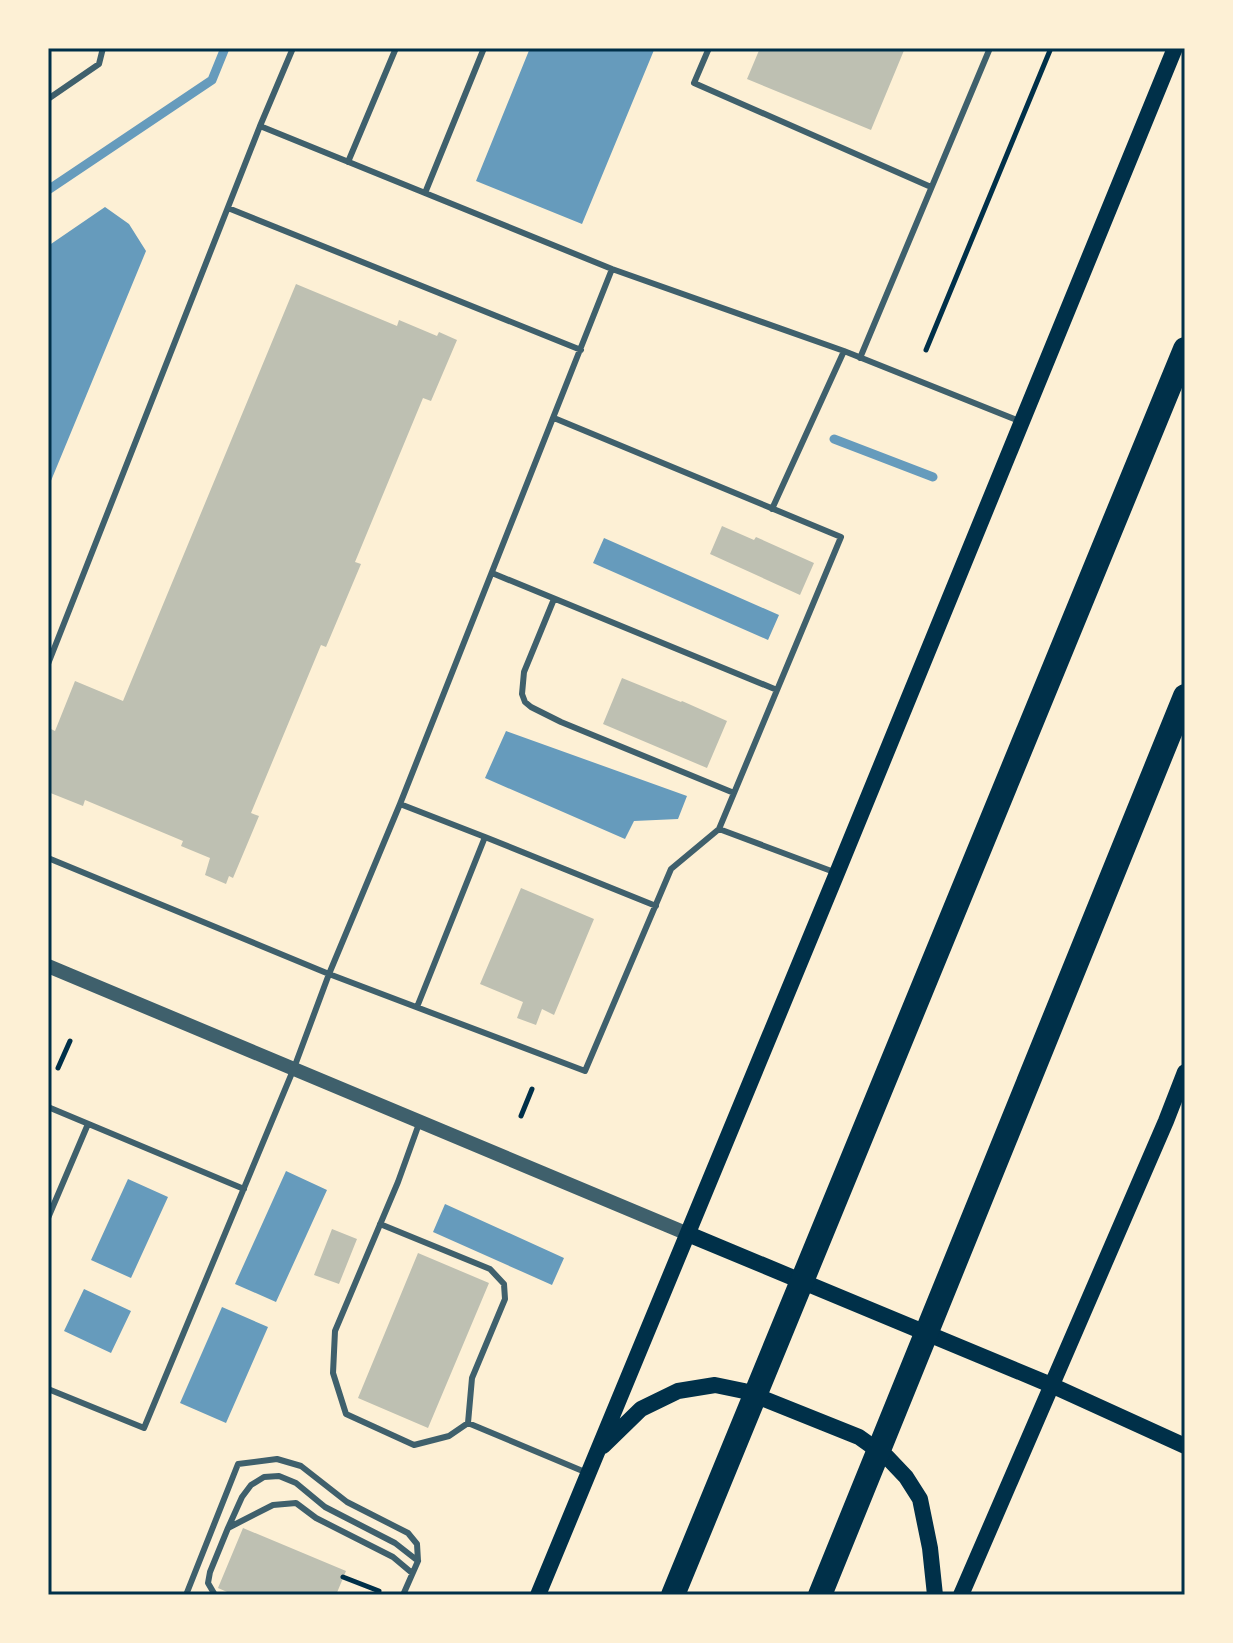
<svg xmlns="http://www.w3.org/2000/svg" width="1233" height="1643" viewBox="0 0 1233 1643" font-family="Lato,sans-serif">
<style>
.water{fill:#669bbc}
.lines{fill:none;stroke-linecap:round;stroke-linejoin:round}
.stream{stroke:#669bbc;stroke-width:9}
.building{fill:#bec0b2}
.path{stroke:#003049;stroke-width:5}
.service{stroke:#3f606c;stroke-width:6}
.tertiary{stroke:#3f606c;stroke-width:14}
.secondary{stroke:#003049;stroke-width:16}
.motorway{stroke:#003049;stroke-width:24}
.neatline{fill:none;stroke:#003049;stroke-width:3}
</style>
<rect width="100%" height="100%" fill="#fdf0d5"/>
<path class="water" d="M 530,48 L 649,48 L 654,50 L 582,224 L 476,181 Z
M 105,207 L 129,224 L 146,251 L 48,488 L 48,246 Z
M 604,538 L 779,615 L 768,640 L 593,563 Z
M 506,731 L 687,796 L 678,819 L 634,821 L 625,839 L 485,778 Z
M 286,1171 L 327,1190 L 276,1302 L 235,1284 Z
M 128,1179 L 168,1197 L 131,1278 L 91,1260 Z
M 445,1204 L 564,1258 L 552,1285 L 433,1232 Z
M 84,1289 L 131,1311 L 111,1353 L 64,1331 Z
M 222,1307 L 268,1327 L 226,1423 L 180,1403 Z"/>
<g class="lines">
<path class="stream" d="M 48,190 L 212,80 L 225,48
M 834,439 L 933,477"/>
</g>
<path class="building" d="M 760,48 L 905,48 L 871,130 L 747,79 Z
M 296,284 L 397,326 L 399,320 L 437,336 L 439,332 L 457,340 L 431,401 L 423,398 L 355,562 L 361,564 L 326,647 L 321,645 L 251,813 L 259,816 L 233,878 L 229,876 L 226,884 L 205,875 L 210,858 L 181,846 L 183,841 L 85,800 L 83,806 L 48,792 L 48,736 L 51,729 L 55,731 L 75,681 L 123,701 Z
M 722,526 L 754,540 L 756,537 L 814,563 L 800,595 L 710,554 Z
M 622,678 L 681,702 L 682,701 L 727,721 L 707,768 L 603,724 Z
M 521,888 L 594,919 L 554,1015 L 542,1009 L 536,1025 L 517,1018 L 523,1002 L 480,984 Z
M 332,1229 L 357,1239 L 339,1284 L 314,1275 Z
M 418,1253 L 489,1283 L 428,1428 L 358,1398 Z
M 243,1528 L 346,1571 L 336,1595 L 234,1595 L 218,1588 Z"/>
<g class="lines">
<path class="path" d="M 926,350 L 1051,48
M 58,1068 L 70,1041
M 521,1116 L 532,1089
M 343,1577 L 379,1591 L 377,1595"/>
<path class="service" d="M 293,48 L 260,126 L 612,269 L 844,351
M 709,48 L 694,83 L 931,187
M 48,99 L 99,64 L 103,48
M 348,162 L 396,48
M 425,193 L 484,48
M 228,208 L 581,350
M 860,358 L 990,48
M 554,418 L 841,537 L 719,829 L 834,872
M 772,509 L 844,351 L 1022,422
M 492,573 L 777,690
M 554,599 L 524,672 L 522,694 L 525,702 L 531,707 L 561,722 L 734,793
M 48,664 L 260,126
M 400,804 L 485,837 L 417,1007
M 485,837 L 656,906
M 48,858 L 329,974 L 585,1071 L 671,869 L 719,829
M 48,1107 L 244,1189
M 420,1121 L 398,1182 L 335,1331 L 333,1373 L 346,1414 L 414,1445 L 449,1436 L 468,1423 L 585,1472
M 48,1218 L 88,1124
M 380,1224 L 490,1269 L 504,1284 L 505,1299 L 472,1378 L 468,1423
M 48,1389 L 144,1428 L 294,1068 L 329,974 L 400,804 L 612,269
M 228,1528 L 242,1497 L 251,1485 L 264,1477 L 279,1476 L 296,1483 L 325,1507 L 395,1543 L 418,1561
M 186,1595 L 238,1464 L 277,1459 L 301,1466 L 347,1502 L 408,1533 L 417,1544 L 418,1561 L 403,1595
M 215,1595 L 208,1583 L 210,1572 L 228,1528 L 273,1505 L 296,1503 L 316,1518 L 393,1557 L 412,1573"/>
<path class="tertiary" d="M 48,966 L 688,1234"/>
<path class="secondary" d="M 688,1234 L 1051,1385 L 1185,1446
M 603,1446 L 641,1409 L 678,1391 L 715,1385 L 744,1391 L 859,1437 L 887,1457 L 906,1477 L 920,1499 L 930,1548 L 935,1595
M 538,1595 L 837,873 L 1175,48
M 961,1595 L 1166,1121 L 1185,1072"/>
<path class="motorway" d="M 673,1595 L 1185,349
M 820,1595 L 1185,696"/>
</g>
<rect width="1233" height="1643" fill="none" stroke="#fdf0d5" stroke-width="100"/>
<rect x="50" y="50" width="1133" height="1543" class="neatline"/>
</svg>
